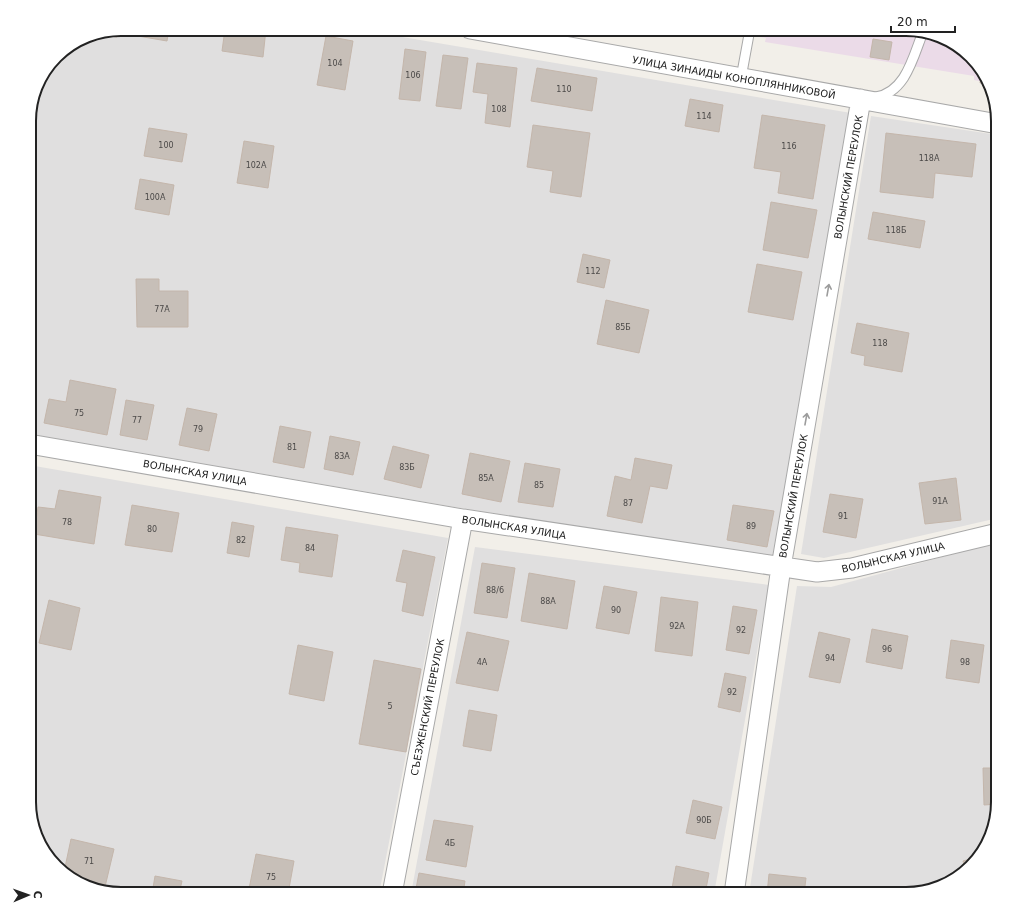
<svg xmlns="http://www.w3.org/2000/svg" width="1027" height="923" viewBox="0 0 1027 923" font-family="'DejaVu Sans',sans-serif">
<style>
.residential{fill:#e0dfdf}
.industrial{fill:#ebdbe8}
.building{fill:#c7bfb8;stroke:#c4b6ab}
.lines{fill:none;stroke-linecap:round;stroke-linejoin:round}
.service-casing{stroke:#a9a9a9;stroke-width:11}
.minor-casing{stroke:#a9a9a9;stroke-width:21}
.service{stroke:#fff;stroke-width:9}
.minor{stroke:#fff;stroke-width:19}
.oneway{stroke:#9c9c9c}
.labels{text-anchor:middle;stroke-width:3;stroke-linejoin:round;paint-order:stroke}
.number-label{font-size:8px;fill:#4b4948}
.street-label{font-size:10px;fill:#222;stroke:#fff}
.rim{fill:none;stroke:#222;stroke-width:2}
</style>
<rect width="100%" height="100%" fill="#f2efe9"/>
<path class="residential" d="M 121,29 L 355,29 L 851,113 L 772,558 L 466,509 L 29,434 L 29,115 L 39,80 L 60,52 L 86,36 Z
M 871,116 L 998,135 L 998,518 L 824,558 L 801,554 Z
M 29,465 L 448,538 L 379,894 L 121,894 L 86,887 L 56,867 L 36,837 L 29,808 Z
M 998,542 L 998,808 L 991,837 L 971,867 L 941,887 L 906,894 L 749,894 L 797,586 L 831,587 Z
M 475,547 L 769,585 L 714,894 L 411,894 Z"/>
<path class="industrial" d="M 712,29 L 906,29 L 941,36 L 971,56 L 989,83 L 974,80 L 974,76 L 765,42 L 766,38 Z"/>
<path class="building" d="M 133,29 L 169,29 L 167,41 L 132,35 Z
M 225,29 L 266,29 L 263,57 L 222,51 Z
M 714,29 L 743,29 L 742,34 Z
M 118,30 L 117,37 L 96,34 Z
M 326,36 L 353,41 L 345,90 L 317,85 Z
M 873,39 L 892,42 L 889,60 L 870,57 Z
M 405,49 L 426,52 L 420,101 L 399,99 Z
M 443,55 L 468,58 L 461,109 L 436,106 Z
M 477,63 L 517,68 L 510,127 L 485,123 L 488,94 L 473,92 Z
M 537,68 L 597,78 L 592,111 L 531,101 Z
M 982,72 L 990,84 L 980,83 Z
M 690,99 L 723,105 L 719,132 L 685,126 Z
M 762,115 L 825,125 L 813,199 L 778,193 L 781,172 L 754,168 Z
M 533,125 L 590,133 L 581,197 L 550,192 L 553,171 L 527,167 Z
M 149,128 L 187,134 L 182,162 L 144,156 Z
M 886,133 L 976,144 L 972,177 L 935,173 L 933,198 L 880,192 Z
M 244,141 L 274,146 L 268,188 L 237,183 Z
M 997,151 L 998,151 L 998,182 L 993,181 Z
M 140,179 L 174,185 L 169,215 L 135,209 Z
M 771,202 L 817,210 L 808,258 L 763,250 Z
M 873,212 L 925,221 L 920,248 L 868,239 Z
M 583,254 L 610,260 L 604,288 L 577,282 Z
M 757,264 L 802,272 L 793,320 L 748,312 Z
M 136,279 L 159,279 L 159,291 L 188,291 L 188,327 L 137,327 Z
M 606,300 L 649,310 L 639,353 L 597,344 Z
M 857,323 L 909,333 L 902,372 L 864,365 L 865,356 L 851,353 Z
M 70,380 L 116,389 L 107,435 L 44,423 L 49,399 L 66,402 Z
M 126,400 L 154,405 L 147,440 L 120,435 Z
M 187,408 L 217,414 L 209,451 L 179,445 Z
M 280,426 L 311,432 L 304,468 L 273,462 Z
M 330,436 L 360,442 L 353,475 L 324,469 Z
M 393,446 L 429,455 L 421,488 L 384,479 Z
M 470,453 L 510,461 L 501,502 L 462,494 Z
M 635,458 L 672,465 L 667,489 L 650,486 L 642,523 L 607,516 L 615,476 L 631,480 Z
M 525,463 L 560,469 L 553,507 L 518,502 Z
M 956,478 L 961,520 L 925,524 L 919,483 Z
M 59,490 L 101,497 L 94,544 L 34,534 L 38,507 L 55,509 Z
M 830,494 L 863,499 L 856,538 L 823,532 Z
M 132,505 L 179,513 L 172,552 L 125,545 Z
M 733,505 L 774,511 L 767,547 L 727,540 Z
M 232,522 L 254,526 L 249,557 L 227,553 Z
M 286,527 L 338,535 L 332,577 L 299,572 L 300,563 L 281,560 Z
M 403,550 L 435,557 L 423,616 L 402,611 L 407,583 L 396,581 Z
M 482,563 L 515,568 L 507,618 L 474,613 Z
M 529,573 L 575,581 L 567,629 L 521,621 Z
M 604,586 L 637,592 L 629,634 L 596,628 Z
M 661,597 L 698,602 L 692,656 L 655,651 Z
M 49,600 L 80,608 L 71,650 L 39,643 Z
M 733,606 L 757,610 L 749,654 L 726,650 Z
M 872,629 L 908,636 L 902,669 L 866,662 Z
M 467,632 L 509,641 L 498,691 L 456,683 Z
M 819,632 L 850,639 L 840,683 L 809,677 Z
M 951,640 L 984,645 L 979,683 L 946,678 Z
M 298,645 L 333,652 L 324,701 L 289,694 Z
M 374,660 L 421,669 L 406,752 L 359,744 Z
M 725,673 L 746,677 L 740,712 L 718,707 Z
M 469,710 L 497,715 L 491,751 L 463,746 Z
M 983,768 L 998,768 L 998,804 L 984,805 Z
M 693,800 L 722,807 L 715,839 L 686,833 Z
M 434,820 L 473,826 L 466,867 L 426,860 Z
M 71,839 L 114,849 L 104,891 L 86,887 L 64,872 Z
M 256,854 L 294,861 L 288,894 L 248,894 Z
M 978,857 L 971,867 L 966,871 L 963,861 Z
M 676,866 L 709,873 L 705,894 L 671,894 Z
M 419,873 L 465,881 L 463,894 L 415,894 Z
M 769,874 L 806,878 L 804,894 L 767,894 Z
M 155,876 L 182,881 L 179,894 L 152,894 Z"/>
<g class="lines">
<g class="service-casing">
<path id="service" d="M 741,78 L 750,29
M 876,97 C 906,92 913,57 923,32"/>
</g>
<g class="minor-casing">
<path id="minor" d="M 470,29 L 998,124
M 29,444 L 463,519 L 817,572 L 852,568 L 998,533
M 392,894 L 463,519
M 734,894 L 781,567 L 861,99"/>
</g>
<use href="#service" class="service"/>
<use href="#minor" class="minor"/>
</g>
<defs><path id="oneway-shaft" d="M-6 0H5M1.5-3L5.5 0L1.5 3" fill="none" stroke-width="1.6" stroke-linecap="round" stroke-linejoin="round"/></defs>
<g class="oneway">
<use href="#oneway-shaft" transform="translate(828 290) rotate(-80)"/>
<use href="#oneway-shaft" transform="translate(806 419) rotate(-80)"/>
</g>
<g class="labels">
<g class="number-label">
<text x="335" y="66">104</text>
<text x="413" y="78">106</text>
<text x="564" y="92">110</text>
<text x="499" y="112">108</text>
<text x="704" y="119">114</text>
<text x="166" y="148">100</text>
<text x="789" y="149">116</text>
<text x="929" y="161">118А</text>
<text x="256" y="168">102А</text>
<text x="155" y="200">100А</text>
<text x="896" y="233">118Б</text>
<text x="593" y="274">112</text>
<text x="162" y="312">77А</text>
<text x="623" y="330">85Б</text>
<text x="880" y="346">118</text>
<text x="79" y="416">75</text>
<text x="137" y="423">77</text>
<text x="198" y="432">79</text>
<text x="292" y="450">81</text>
<text x="342" y="459">83А</text>
<text x="407" y="470">83Б</text>
<text x="486" y="481">85А</text>
<text x="539" y="488">85</text>
<text x="940" y="504">91А</text>
<text x="628" y="506">87</text>
<text x="843" y="519">91</text>
<text x="67" y="525">78</text>
<text x="751" y="529">89</text>
<text x="152" y="532">80</text>
<text x="241" y="543">82</text>
<text x="310" y="551">84</text>
<text x="495" y="593">88/6</text>
<text x="548" y="604">88А</text>
<text x="616" y="613">90</text>
<text x="677" y="629">92А</text>
<text x="741" y="633">92</text>
<text x="887" y="652">96</text>
<text x="830" y="661">94</text>
<text x="482" y="665">4А</text>
<text x="965" y="665">98</text>
<text x="732" y="695">92</text>
<text x="390" y="709">5</text>
<text x="704" y="823">90Б</text>
<text x="450" y="846">4Б</text>
<text x="89" y="864">71</text>
<text x="271" y="880">75</text>
</g>
<g class="street-label">
<text transform="translate(734 77) rotate(10)" y="4">УЛИЦА ЗИНАИДЫ КОНОПЛЯННИКОВОЙ</text>
<text transform="translate(848 177) rotate(-80)" y="4">ВОЛЫНСКИЙ ПЕРЕУЛОК</text>
<text transform="translate(195 472) rotate(10)" y="4">ВОЛЫНСКАЯ УЛИЦА</text>
<text transform="translate(793 496) rotate(-80)" y="4">ВОЛЫНСКИЙ ПЕРЕУЛОК</text>
<text transform="translate(514 527) rotate(9)" y="4">ВОЛЫНСКАЯ УЛИЦА</text>
<text transform="translate(893 557) rotate(-13)" y="4">ВОЛЫНСКАЯ УЛИЦА</text>
<text transform="translate(427 707) rotate(-79)" y="4">СЪЕЗЖЕНСКИЙ ПЕРЕУЛОК</text>
</g>
</g>
<path d="M0 0H1027V923H0ZM121 36H906A85 85 0 0 1 991 121V802A85 85 0 0 1 906 887H121A85 85 0 0 1 36 802V121A85 85 0 0 1 121 36Z" fill="#fff" fill-rule="evenodd"/>
<path class="rim" d="M121 36H906A85 85 0 0 1 991 121V802A85 85 0 0 1 906 887H121A85 85 0 0 1 36 802V121A85 85 0 0 1 121 36Z"/>
<g transform="translate(28 895) rotate(88)" stroke="#ffffff" stroke-width="3" paint-order="stroke">
<path d="M0-3L7 15L0 10L-7 15Z" fill="#222222"/>
<text y="-6" font-size="11" font-weight="bold" text-anchor="middle" fill="#222222">С</text>
</g>
<path d="M891 26v6h64v-6" fill="none" stroke="#222222" stroke-width="2"/>
<text x="897" y="26" font-size="12" fill="#222222" stroke="#ffffff" stroke-width="3" paint-order="stroke">20 m</text>
</svg>
